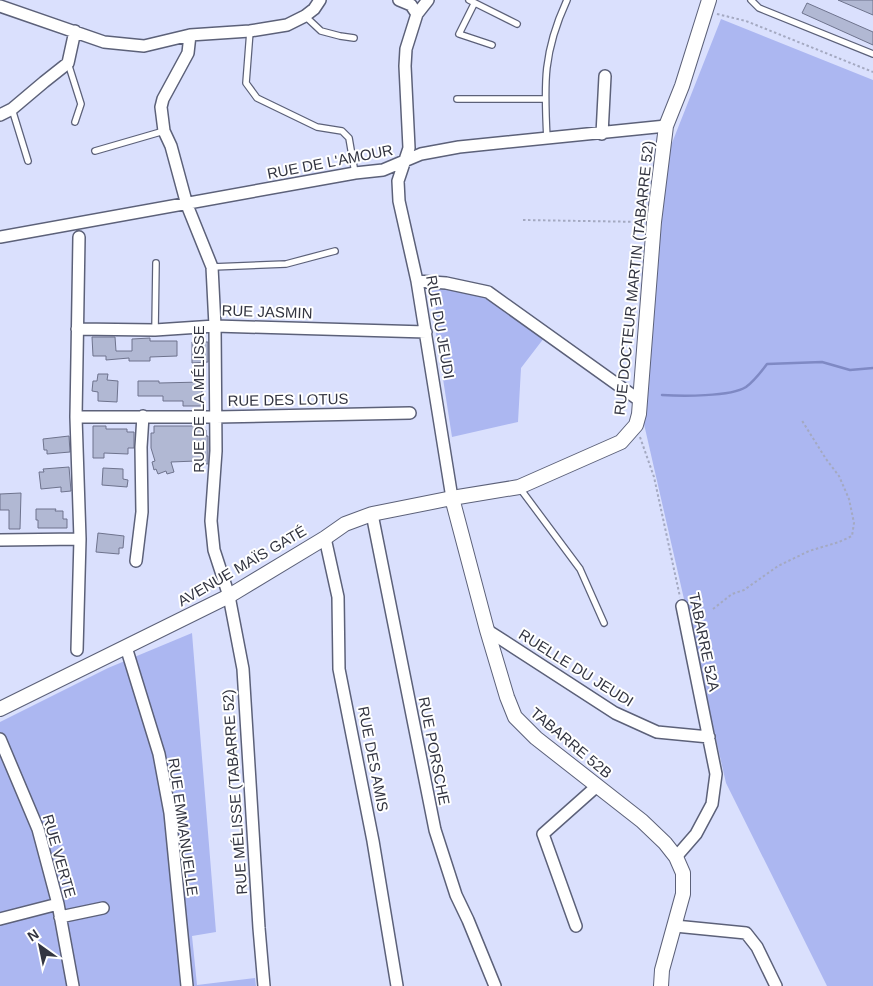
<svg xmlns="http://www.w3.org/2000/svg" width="873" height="986" viewBox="0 0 873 986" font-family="Arial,sans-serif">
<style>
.green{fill:#acb7f1}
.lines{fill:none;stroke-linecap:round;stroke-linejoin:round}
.stream{stroke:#7f89c4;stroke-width:2.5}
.building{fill:#b1b8d3;stroke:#6e738d}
.service-casing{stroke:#5c6179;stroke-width:8}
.minor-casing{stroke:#5c6179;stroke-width:14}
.tertiary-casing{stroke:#5c6179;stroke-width:16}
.path{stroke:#a4a9c1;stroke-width:2;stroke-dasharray:2.5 2.5;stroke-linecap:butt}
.service{stroke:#fff;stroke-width:5.5}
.minor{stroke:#fff;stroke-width:11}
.tertiary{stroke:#fff;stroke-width:14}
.labels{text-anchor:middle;stroke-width:4;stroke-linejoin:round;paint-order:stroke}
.street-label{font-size:15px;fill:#333541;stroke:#fff}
</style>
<rect width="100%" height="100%" fill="#dae0fd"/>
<path class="green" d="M 721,19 L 873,80 L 873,986 L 827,986 L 726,783 L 644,424 L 652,310 L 670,148 Z
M 448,287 L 491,297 L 544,338 L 521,368 L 518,422 L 452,437 L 435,327 L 436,304 L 429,289 Z
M 192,633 L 216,932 L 192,936 L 197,985 L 255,978 L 256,986 L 0,986 L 0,722 L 108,668 Z"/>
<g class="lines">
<path class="stream" d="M 662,395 C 680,396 731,397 746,387 C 754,381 761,372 767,364 L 822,362 L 850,370 L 873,368"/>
</g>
<path class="building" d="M 838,0 L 873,0 L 873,15 Z
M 807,3 L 873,32 L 873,45 L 802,13 Z
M 92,337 L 115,337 L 116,351 L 132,351 L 132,339 L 150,338 L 150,341 L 177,341 L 177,356 L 150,357 L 150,361 L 129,361 L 129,358 L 106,360 L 106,356 L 93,356 Z
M 192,342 L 208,342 L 208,362 L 192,363 Z
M 98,374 L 108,374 L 107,380 L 118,381 L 117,402 L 98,401 L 98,392 L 92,391 L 93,381 L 97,381 Z
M 138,381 L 159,381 L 159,383 L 202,382 L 202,406 L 183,406 L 183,401 L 163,401 L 163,396 L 138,396 Z
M 93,426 L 106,426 L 106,429 L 127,429 L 127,432 L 134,432 L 134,448 L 128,448 L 128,454 L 104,453 L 104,458 L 93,458 Z
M 154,426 L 195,426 L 195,430 L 206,430 L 206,436 L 208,436 L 208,464 L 196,463 L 196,461 L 171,462 L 174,472 L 167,474 L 166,471 L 158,474 L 156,469 L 154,470 L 152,462 L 155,461 L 151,448 L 151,433 L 154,433 Z
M 69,436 L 70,452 L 47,454 L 47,450 L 44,450 L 43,439 Z
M 69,467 L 71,491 L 61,492 L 61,487 L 41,489 L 39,472 L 44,472 L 43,469 Z
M 103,468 L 123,469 L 123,479 L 128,480 L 127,487 L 102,485 Z
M 21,493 L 20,529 L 9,529 L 9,510 L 0,510 L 0,494 Z
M 36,509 L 56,509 L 55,511 L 63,511 L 63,519 L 67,519 L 67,528 L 38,528 L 38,520 L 36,520 Z
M 98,533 L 124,536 L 123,548 L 119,548 L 119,554 L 96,552 Z"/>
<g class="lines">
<g class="service-casing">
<path id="service" d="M 469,0 L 517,24
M 751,0 L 759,8 L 873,54
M 474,4 L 459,34 L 492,45
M 305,16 L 321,31 L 340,36 L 354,38
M 250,31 L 246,83 L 257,98 L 317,127 L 342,131 L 349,138 L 355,173
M 68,63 L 81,104 L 75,122
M 457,99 L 545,99
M 12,109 L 28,161
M 547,139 C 544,83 543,52 567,0
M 95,151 L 164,131
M 212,267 L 286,264 L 335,251
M 155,330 L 156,263
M 519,487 L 580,569 L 604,623"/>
</g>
<g class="minor-casing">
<path id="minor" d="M 399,0 L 411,5 L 417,14
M 428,0 L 417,14 L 406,49 L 405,66 L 409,148 L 398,181 L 399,201 L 417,281 L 452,498
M 0,6 L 104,42 L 144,46 L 190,35 L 250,31 L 287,25 L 305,16 L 314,9 L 320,0
M 190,35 L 188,53 L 163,99 L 161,107 L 164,131 L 171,146 L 187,205 L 212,267 L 215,326 L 216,451 L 211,521 L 214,550 L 229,596 L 243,669 L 259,928 L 264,986
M 0,115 L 12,109 L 44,82 L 68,63 L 75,31
M 602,134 L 605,76
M 0,237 L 355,173 L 383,170 L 421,154 L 459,147 L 666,126
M 417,281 L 446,283 L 488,292 L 639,400
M 77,329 L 155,330 L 215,326 L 426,332
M 76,417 L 216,417 L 410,413
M 372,514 L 435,830 L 456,895 L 468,920 L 495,986
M 325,538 L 338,597 L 339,669 L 373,841 L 397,986
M 0,540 L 80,539
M 136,561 L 142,512 L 141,447 L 143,416
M 487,630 L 615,713 L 657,732 L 709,737
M 126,647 L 159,754 L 170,813 L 187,986
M 77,650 L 80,539 L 76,417 L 79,237
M 0,739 L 38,829 L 58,904 L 73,986
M 676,857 L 696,834 L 712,804 L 716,774 L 682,606
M 60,917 L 103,908
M 0,919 L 58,904
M 576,926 L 543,834 L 597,786
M 675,926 L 746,933 L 757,947 L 776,986"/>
</g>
<g class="tertiary-casing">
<path id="tertiary" d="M 452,498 L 487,630 L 507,697 L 515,717 L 536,738 L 642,821 L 665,843 L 676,857 L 683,873 L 683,894 L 662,970 L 661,986
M 0,709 L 229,596 L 325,538 L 345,524 L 372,514 L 452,498 L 519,487 L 621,442 L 636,425 L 639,414 L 654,222 L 666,126 L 682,86 L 709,0"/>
</g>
<path class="path" d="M 717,14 L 746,21 L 873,72
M 523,220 L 643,222
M 640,437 L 654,477 L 680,597
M 713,609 L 732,594 L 744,590 L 778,566 L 809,551 L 839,542 L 852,536 L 854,523 L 849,499 L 839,476 L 826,459 L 801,419"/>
<use href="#service" class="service"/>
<use href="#minor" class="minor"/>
<use href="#tertiary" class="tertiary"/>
</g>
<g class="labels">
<g class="street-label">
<text transform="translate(330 162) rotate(-11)" y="5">RUE DE L'AMOUR</text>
<text transform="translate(634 278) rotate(-84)" y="5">RUE DOCTEUR MARTIN (TABARRE 52)</text>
<text transform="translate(267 312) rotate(2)" y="5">RUE JASMIN</text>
<text transform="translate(440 327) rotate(80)" y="5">RUE DU JEUDI</text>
<text transform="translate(199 399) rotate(-90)" y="5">RUE DE LA MÉLISSE</text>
<text transform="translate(288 400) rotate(-1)" y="5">RUE DES LOTUS</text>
<text transform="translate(242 566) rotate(-30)" y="5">AVENUE MAÏS GATÉ</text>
<text transform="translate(704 642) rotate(78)" y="5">TABARRE 52A</text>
<text transform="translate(576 668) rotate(32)" y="5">RUELLE DU JEUDI</text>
<text transform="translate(571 743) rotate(40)" y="5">TABARRE 52B</text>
<text transform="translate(434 751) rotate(79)" y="5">RUE PORSCHE</text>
<text transform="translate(373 759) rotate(79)" y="5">RUE DES AMIS</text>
<text transform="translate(235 792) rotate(-94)" y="5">RUE MÉLISSE (TABARRE 52)</text>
<text transform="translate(183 827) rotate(82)" y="5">RUE EMMANUELLE</text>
<text transform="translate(59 856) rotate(74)" y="5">RUE VERTE</text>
</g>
</g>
<g transform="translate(40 946) rotate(327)" stroke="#ffffff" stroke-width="4" paint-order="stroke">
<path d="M0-4L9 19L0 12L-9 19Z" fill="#333541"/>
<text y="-8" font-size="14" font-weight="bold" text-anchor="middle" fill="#333541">N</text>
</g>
</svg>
